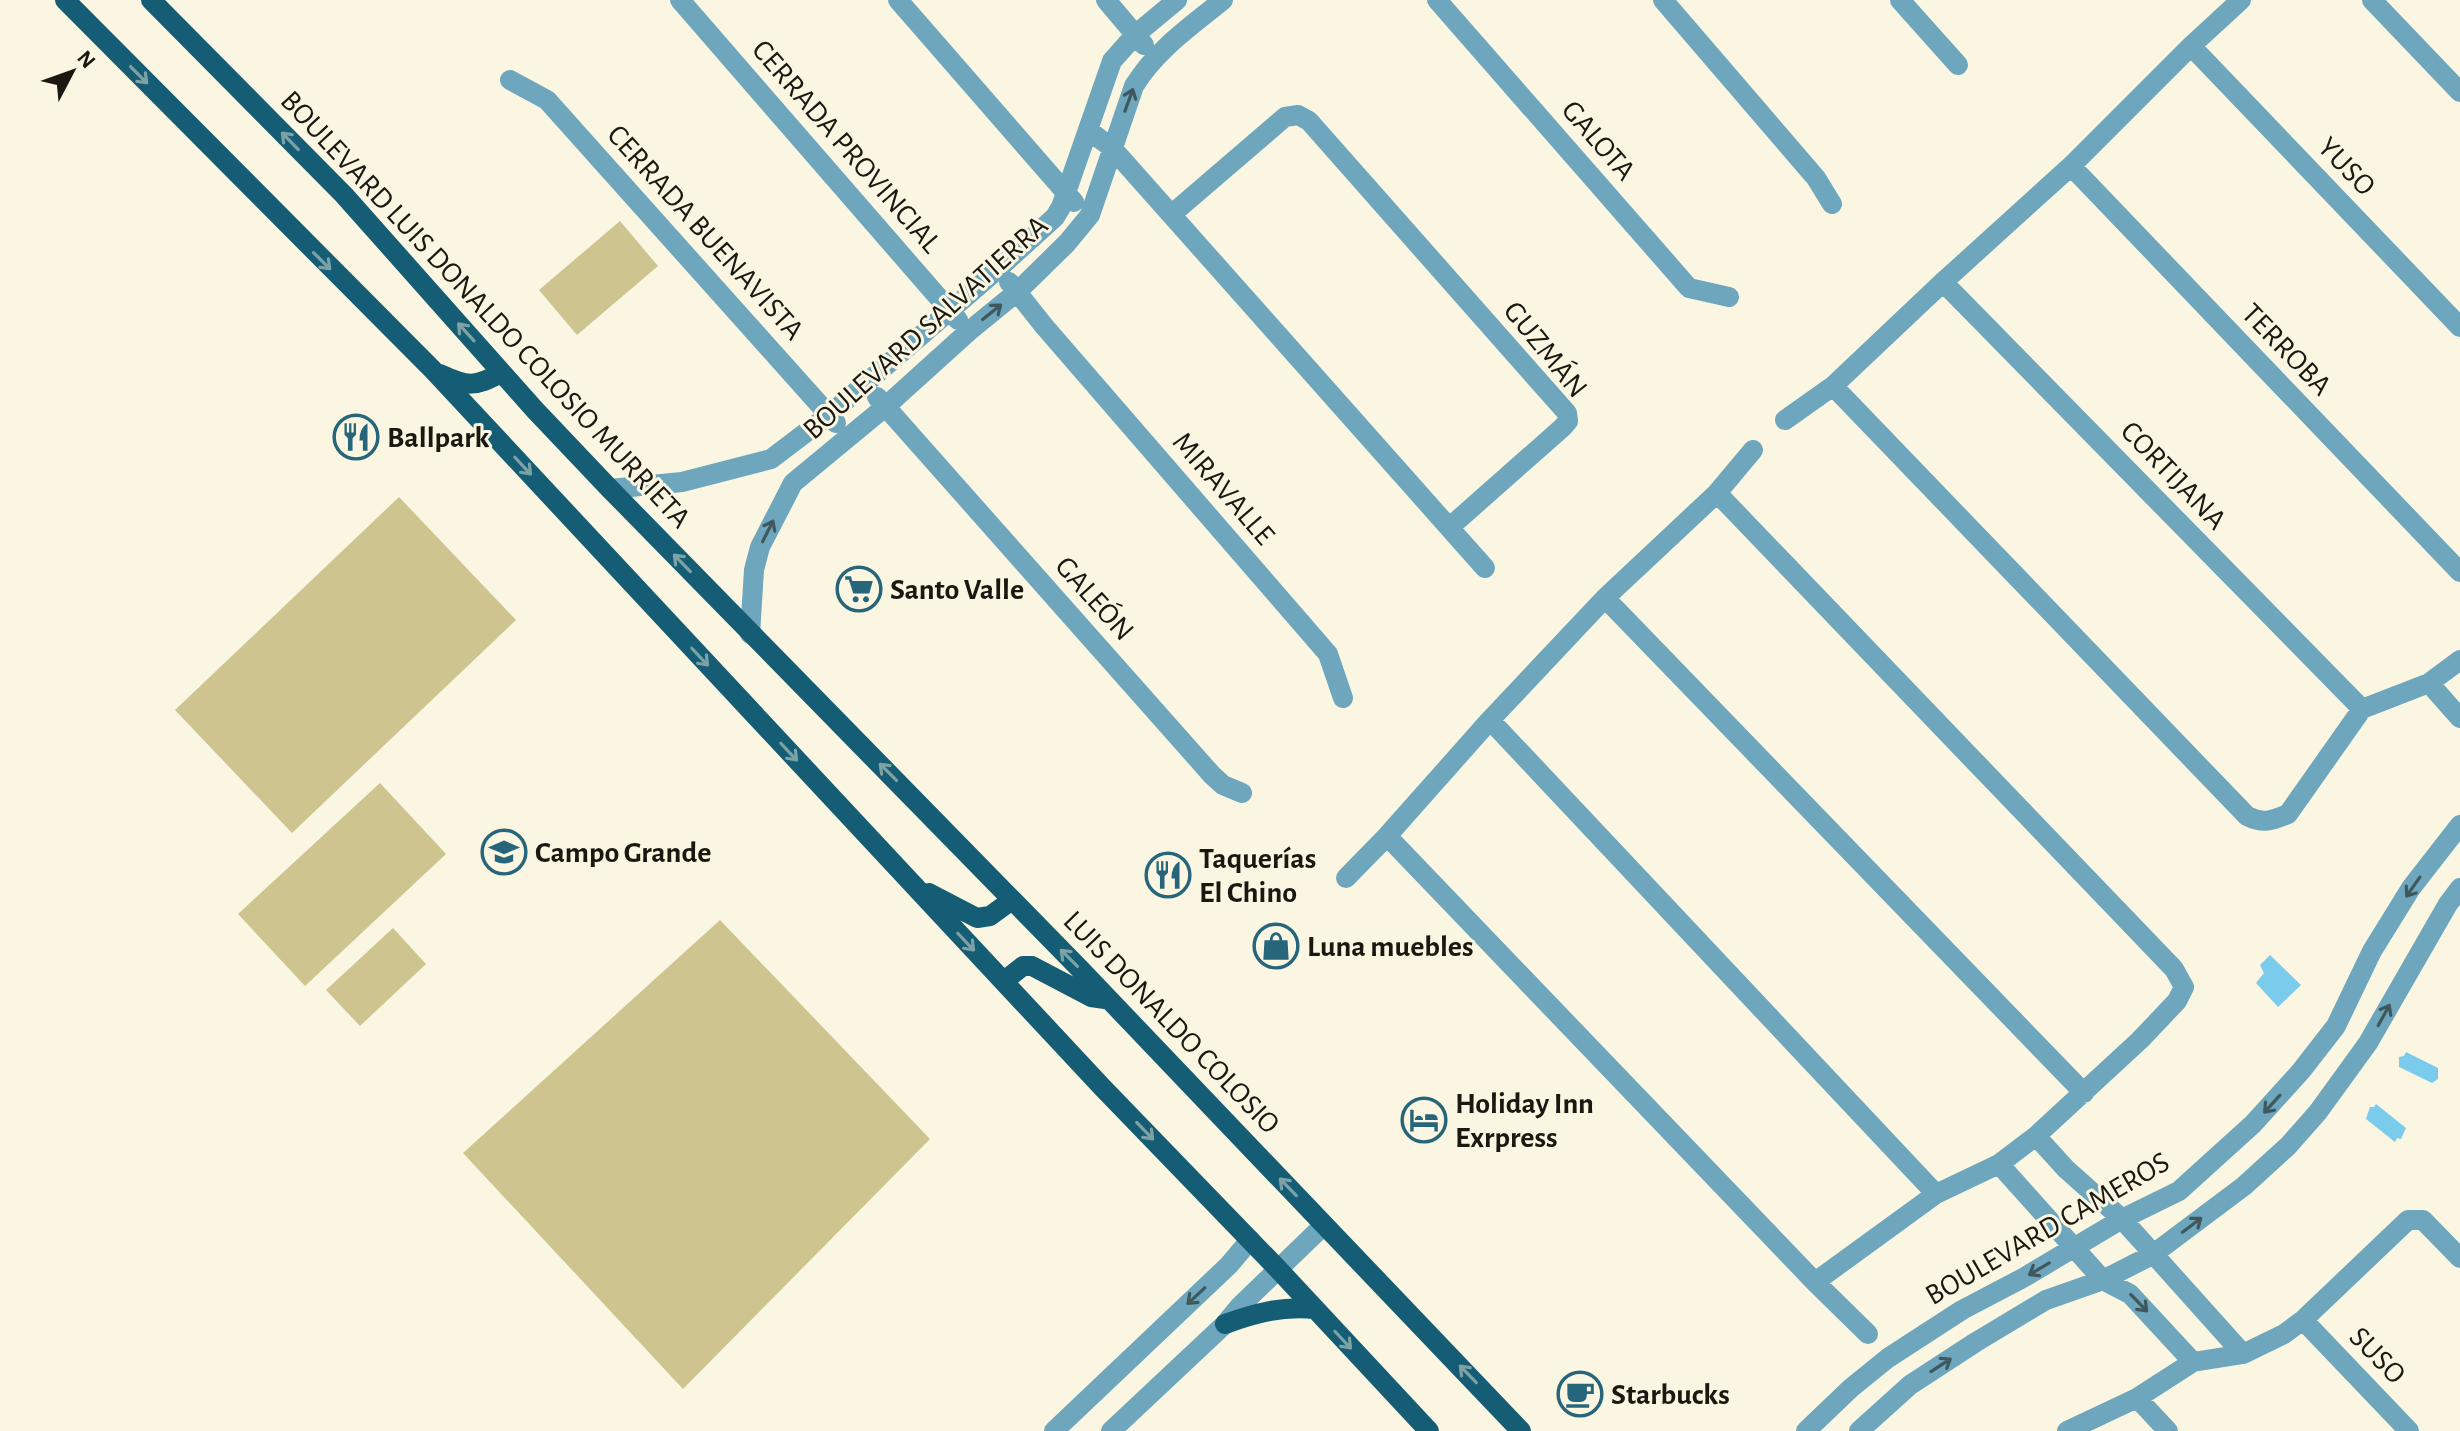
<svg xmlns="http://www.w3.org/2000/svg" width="2460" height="1431" viewBox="0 0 2460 1431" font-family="'Alegreya Sans',sans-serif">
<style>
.green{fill:#cdc490}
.water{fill:#7acbec}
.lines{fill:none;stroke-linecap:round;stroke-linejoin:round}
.street{stroke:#6da6bd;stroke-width:20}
.primary{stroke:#155d75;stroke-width:20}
.oneway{stroke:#7ca2a6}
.oneway2{stroke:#3f585e}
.labels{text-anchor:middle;stroke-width:6;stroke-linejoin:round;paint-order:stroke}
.street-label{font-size:30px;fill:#1a1811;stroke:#faf6e1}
.poi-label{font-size:30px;font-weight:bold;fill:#1a1811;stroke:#faf6e1;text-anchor:start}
</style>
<rect width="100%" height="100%" fill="#faf6e1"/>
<path class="green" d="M 620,221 L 658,266 L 577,335 L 539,290 Z
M 399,497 L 516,620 L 292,833 L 175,710 Z
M 380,783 L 446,854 L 305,986 L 238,914 Z
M 720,920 L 930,1139 L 683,1389 L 463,1153 Z
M 393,928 L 426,964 L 360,1026 L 326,990 Z"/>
<path class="water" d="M 2270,955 L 2301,985 L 2278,1007 L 2256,983 L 2264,973 L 2260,965 Z
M 2406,1052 L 2438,1068 L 2438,1079 L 2432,1083 L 2399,1067 L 2399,1057 L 2404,1056 Z
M 2376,1104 L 2406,1128 L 2401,1139 L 2397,1138 L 2395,1142 L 2366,1119 L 2370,1107 L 2374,1107 Z"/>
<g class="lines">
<path class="street" d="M 680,0 L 958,320
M 898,0 L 1074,202
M 1106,0 L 1144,45
M 1437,0 L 1689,288 L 1729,297
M 1663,0 L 1816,178 L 1832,204
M 1900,0 L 1958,65
M 2241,0 L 2191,46 L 2071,166 L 1943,282 L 1833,386 L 2247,816 C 2263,824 2272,821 2288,814 L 2362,709 L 2429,683 L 2460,660
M 2372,0 L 2460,92
M 2191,46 L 2460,327
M 510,80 L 547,100 L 836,423
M 1088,130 L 1112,148 L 1485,568
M 2071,166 L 2460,572
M 1172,214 L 1285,117 L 1298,115 L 1309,121 L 1567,413 L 1568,421 L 1563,427 L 1451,526
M 1009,282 L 1044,326 L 1328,654 L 1343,698
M 1943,282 L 2362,709
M 877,397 L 1212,775 L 1223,785 L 1242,793
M 1785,420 L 1833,386
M 610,489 L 682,482 L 771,459 L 829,415 L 998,269 L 1055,217 L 1061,207 L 1112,61 L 1135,35 L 1177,0
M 1717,493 L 2174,969 L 2184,987 L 2177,1001 L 2140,1040 L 2036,1136 L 1999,1164 L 1936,1194 L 1815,1282
M 1605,598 L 2084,1093
M 750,634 L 754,570 L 760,547 L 793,483 L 885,407 L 968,332 L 1017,292 L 1067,243 L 1090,215 L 1134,86 C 1156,50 1190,27 1223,0
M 2429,683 L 2460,718
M 1490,720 L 1936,1194
M 1387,836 L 1815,1282 L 1868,1334
M 1346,878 L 1387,836 L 1490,720 L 1605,598 L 1717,493 L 1753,450
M 2036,1136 L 2066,1169 L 2122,1219 L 2243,1354
M 1999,1164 L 2103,1280 L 2130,1294 L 2193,1362
M 2303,1320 L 2409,1431
M 2137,1398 L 2168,1431
M 1054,1431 L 1229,1265 L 1250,1240
M 1111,1431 L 1225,1324 L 1240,1306 L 1324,1225
M 1806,1431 L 1851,1388 L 1888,1358 L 1962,1310 L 2023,1278 L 2122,1219 L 2179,1191 L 2253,1124 L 2301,1071 L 2336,1026 L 2372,951 L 2411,888 L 2460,825
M 1859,1431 L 1910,1385 L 1976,1342 L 2046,1300 L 2103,1280 L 2152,1255 L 2244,1186 L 2288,1146 L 2318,1112 L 2368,1043 L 2448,904 L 2460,888
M 2067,1431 L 2137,1398 L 2193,1362 L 2243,1354 L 2284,1334 L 2303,1320 L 2408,1220 L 2423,1220 L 2460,1258"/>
<path class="primary" d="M 65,0 L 433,370 L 1102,1087 L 1278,1269 L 1429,1431
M 151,0 L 344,195 L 535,410 L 610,489 L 1080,969 L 1521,1431
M 440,374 C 468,387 475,387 501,373
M 929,893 L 977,918 L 990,916 L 1012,900
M 1004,981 L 1023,966 L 1032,966 L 1091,997 L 1105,999
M 1225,1324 C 1256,1313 1281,1306 1314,1309"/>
</g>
<defs><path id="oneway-shaft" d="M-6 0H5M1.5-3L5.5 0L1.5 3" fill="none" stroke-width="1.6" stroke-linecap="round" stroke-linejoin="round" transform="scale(2)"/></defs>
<g class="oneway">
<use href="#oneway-shaft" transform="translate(139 75) rotate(45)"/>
<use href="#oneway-shaft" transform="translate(290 141) rotate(-134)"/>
<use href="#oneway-shaft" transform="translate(322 261) rotate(45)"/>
<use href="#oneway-shaft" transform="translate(466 332) rotate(-132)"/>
<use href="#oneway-shaft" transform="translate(523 466) rotate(47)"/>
<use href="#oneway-shaft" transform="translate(682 563) rotate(-134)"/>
<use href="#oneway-shaft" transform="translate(700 657) rotate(47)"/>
<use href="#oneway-shaft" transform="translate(789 752) rotate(47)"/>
<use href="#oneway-shaft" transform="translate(888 772) rotate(-135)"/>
<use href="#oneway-shaft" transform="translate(966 942) rotate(47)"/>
<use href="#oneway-shaft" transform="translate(1069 958) rotate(-135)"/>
<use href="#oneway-shaft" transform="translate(1145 1131) rotate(46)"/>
<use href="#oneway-shaft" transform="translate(1288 1187) rotate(-134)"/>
<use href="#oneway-shaft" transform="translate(1343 1340) rotate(47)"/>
<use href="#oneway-shaft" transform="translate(1468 1374) rotate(-134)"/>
</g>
<g class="oneway2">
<use href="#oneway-shaft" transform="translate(1129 100) rotate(-70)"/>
<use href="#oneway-shaft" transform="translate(992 312) rotate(-39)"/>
<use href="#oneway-shaft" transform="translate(768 531) rotate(-63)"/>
<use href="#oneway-shaft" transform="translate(2413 887) rotate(125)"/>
<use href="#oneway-shaft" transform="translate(2384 1015) rotate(-61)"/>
<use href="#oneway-shaft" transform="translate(2272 1104) rotate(132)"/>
<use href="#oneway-shaft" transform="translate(2192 1225) rotate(-37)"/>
<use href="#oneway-shaft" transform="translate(2039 1269) rotate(149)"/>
<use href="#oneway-shaft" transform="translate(1196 1296) rotate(137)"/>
<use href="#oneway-shaft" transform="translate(2139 1303) rotate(46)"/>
<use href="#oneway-shaft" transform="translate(1941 1365) rotate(-33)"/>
</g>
<defs>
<g id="restaurant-ring" transform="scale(2.3)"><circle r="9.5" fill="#faf6e1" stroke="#27657b" stroke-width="1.5"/><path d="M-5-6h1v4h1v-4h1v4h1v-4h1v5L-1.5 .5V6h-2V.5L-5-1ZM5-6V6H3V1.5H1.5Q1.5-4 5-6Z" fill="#27657b"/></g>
<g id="supermarket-ring" transform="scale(2.3)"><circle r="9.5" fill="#faf6e1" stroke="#27657b" stroke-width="1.5"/><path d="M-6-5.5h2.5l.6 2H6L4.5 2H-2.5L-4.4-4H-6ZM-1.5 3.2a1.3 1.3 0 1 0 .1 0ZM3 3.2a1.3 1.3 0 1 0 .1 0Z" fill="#27657b"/></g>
<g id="school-ring" transform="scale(2.3)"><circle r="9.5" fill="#faf6e1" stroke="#27657b" stroke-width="1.5"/><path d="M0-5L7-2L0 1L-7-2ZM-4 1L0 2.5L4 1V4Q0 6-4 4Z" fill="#27657b"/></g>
<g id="shop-ring" transform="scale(2.3)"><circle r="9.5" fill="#faf6e1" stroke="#27657b" stroke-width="1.5"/><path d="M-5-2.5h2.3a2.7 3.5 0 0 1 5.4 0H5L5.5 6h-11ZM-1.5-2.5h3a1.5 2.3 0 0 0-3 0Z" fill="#27657b"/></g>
<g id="hotel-ring" transform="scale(2.3)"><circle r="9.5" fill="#faf6e1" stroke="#27657b" stroke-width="1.5"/><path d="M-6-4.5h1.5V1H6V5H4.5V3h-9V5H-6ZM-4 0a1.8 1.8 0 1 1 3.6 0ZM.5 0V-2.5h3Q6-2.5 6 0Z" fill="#27657b"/></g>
<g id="cafe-ring" transform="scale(2.3)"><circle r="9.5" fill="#faf6e1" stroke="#27657b" stroke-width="1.5"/><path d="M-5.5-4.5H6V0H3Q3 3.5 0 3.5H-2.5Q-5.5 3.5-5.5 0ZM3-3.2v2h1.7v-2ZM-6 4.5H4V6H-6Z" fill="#27657b"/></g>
</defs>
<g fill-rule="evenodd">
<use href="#restaurant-ring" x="356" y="437"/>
<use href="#supermarket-ring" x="859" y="589"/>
<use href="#school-ring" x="504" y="852"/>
<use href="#restaurant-ring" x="1168" y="875"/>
<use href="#shop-ring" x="1276" y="946"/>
<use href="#hotel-ring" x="1424" y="1120"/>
<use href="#cafe-ring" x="1580" y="1394"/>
</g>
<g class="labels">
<g class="street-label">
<text transform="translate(1599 140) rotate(49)" y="10">GALOTA</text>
<text transform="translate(847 146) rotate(49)" y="10">CERRADA PROVINCIAL</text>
<text transform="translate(2347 166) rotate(46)" y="10">YUSO</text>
<text transform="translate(706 232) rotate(48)" y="10">CERRADA BUENAVISTA</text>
<text transform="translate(486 309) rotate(47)" y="10">BOULEVARD LUIS DONALDO COLOSIO MURRIETA</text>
<text transform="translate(925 327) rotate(-42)" y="10">BOULEVARD SALVATIERRA</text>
<text transform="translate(1546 349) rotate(51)" y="10">GUZMÁN</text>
<text transform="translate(2287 349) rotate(46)" y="10">TERROBA</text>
<text transform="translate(2174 475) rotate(46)" y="10">CORTIJANA</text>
<text transform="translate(1224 488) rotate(49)" y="10">MIRAVALLE</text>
<text transform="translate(1095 598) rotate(48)" y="10">GALEÓN</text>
<text transform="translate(1172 1022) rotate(46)" y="10">LUIS DONALDO COLOSIO</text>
<text transform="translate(2047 1228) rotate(-30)" y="10">BOULEVARD CAMEROS</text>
<text transform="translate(2378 1355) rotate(46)" y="10">SUSO</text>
</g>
<g class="poi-label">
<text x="387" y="447">Ballpark</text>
<text x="890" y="599">Santo Valle</text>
<text x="535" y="862">Campo Grande</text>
<text x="1199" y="868">Taquerías<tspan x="1199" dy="34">El Chino</tspan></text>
<text x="1307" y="956">Luna muebles</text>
<text x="1455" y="1113">Holiday Inn<tspan x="1455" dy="34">Exrpress</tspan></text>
<text x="1611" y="1404">Starbucks</text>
</g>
</g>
<g transform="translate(72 72) rotate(49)" stroke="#faf6e1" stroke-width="6" paint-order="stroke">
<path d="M0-6L14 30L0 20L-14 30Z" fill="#1a1811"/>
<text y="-12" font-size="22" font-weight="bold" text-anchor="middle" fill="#1a1811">N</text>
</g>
</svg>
